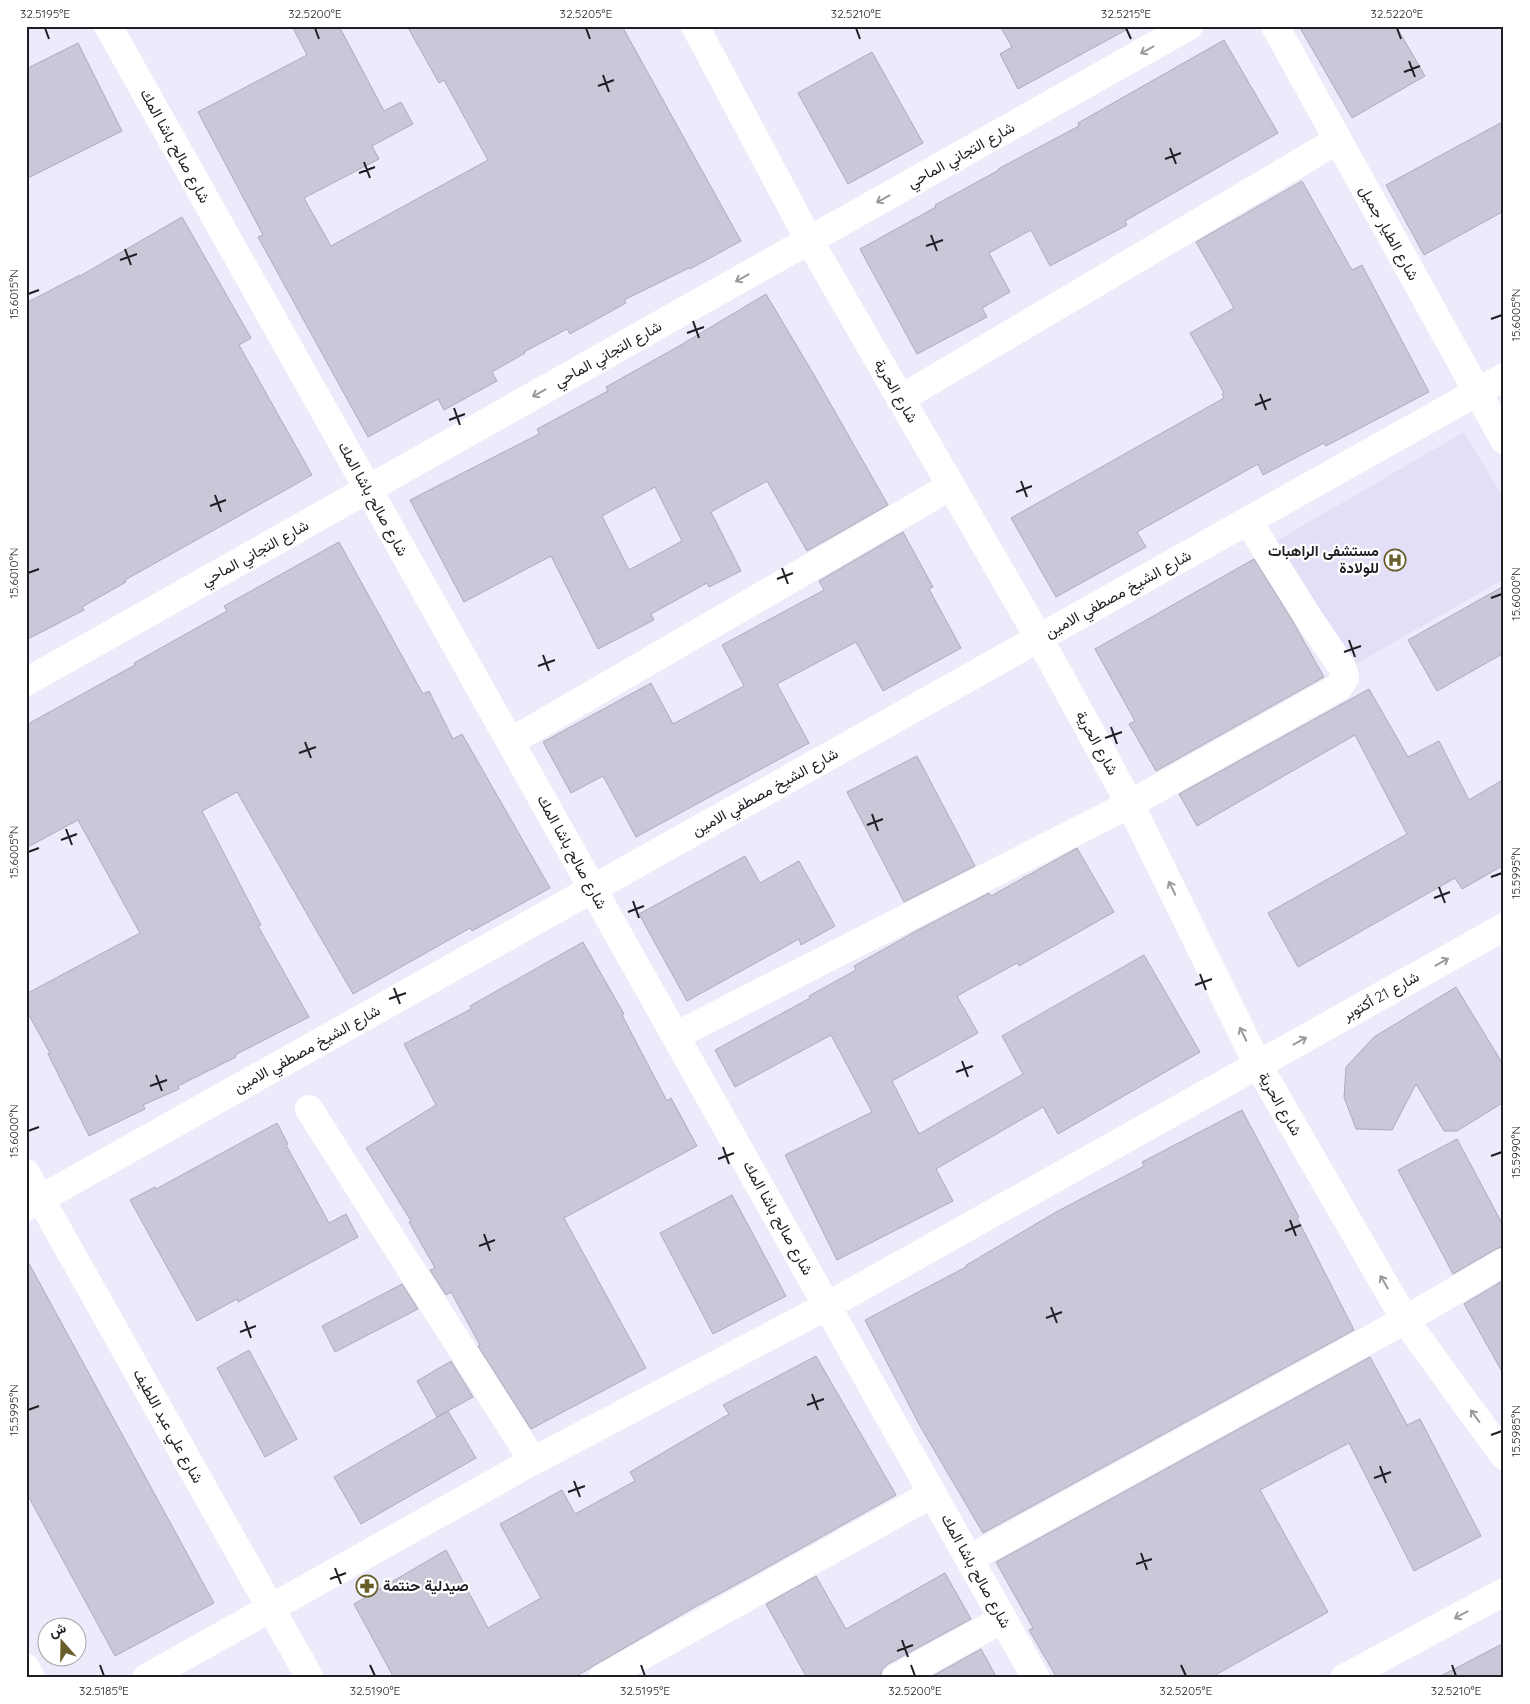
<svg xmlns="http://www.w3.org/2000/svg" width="1530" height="1704" viewBox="0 0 1530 1704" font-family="Quicksand,Vazirmatn,sans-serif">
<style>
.built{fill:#e2dff7}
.building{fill:#cac8d8;stroke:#adabbb;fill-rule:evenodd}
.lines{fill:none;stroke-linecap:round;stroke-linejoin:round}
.minor{stroke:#fff;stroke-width:28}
.oneway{stroke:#9a9a9c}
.ticks{fill:none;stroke:#1f1e24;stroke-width:2}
.labels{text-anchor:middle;stroke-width:4.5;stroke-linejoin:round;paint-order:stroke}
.street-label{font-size:15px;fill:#1f1e24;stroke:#fff}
.poi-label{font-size:15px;font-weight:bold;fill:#1f1e24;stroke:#fff;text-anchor:end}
.neatline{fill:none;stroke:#1f1e24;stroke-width:2}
.ticks-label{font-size:12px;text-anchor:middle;fill:#1f1e24}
</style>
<rect width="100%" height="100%" fill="#eceafb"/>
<path class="built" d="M 1464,432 L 1504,500 L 1504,579 L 1349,668 L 1275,542 Z"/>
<path class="building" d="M 292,26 L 339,26 L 384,111 L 401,102 L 413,124 L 372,146 L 379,159 L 304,198 L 331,246 L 488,160 L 444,80 L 439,83 L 407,26 L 622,26 L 741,241 L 690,269 L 689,268 L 624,300 L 626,303 L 570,334 L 567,329 L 524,352 L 525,353 L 492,372 L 497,381 L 444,410 L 438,399 L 368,437 L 258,237 L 263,235 L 198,112 L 307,55 Z
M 1000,26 L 1133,26 L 1018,89 L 1000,54 L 1012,47 Z
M 1299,26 L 1396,26 L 1425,76 L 1352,118 Z
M 1224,40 L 1278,133 L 1125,221 L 1127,225 L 1050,266 L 1031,230 L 989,253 L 1010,292 L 982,308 L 987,317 L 917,354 L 860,249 L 936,207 L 935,205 L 999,170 L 998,169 L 1079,126 L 1078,123 Z
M 78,43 L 122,131 L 26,179 L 26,69 Z
M 872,52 L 923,143 L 848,184 L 798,93 Z
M 1504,121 L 1504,211 L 1424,255 L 1386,185 Z
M 1302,181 L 1352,270 L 1362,265 L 1429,392 L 1326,446 L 1324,443 L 1263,475 L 1258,464 L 1137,532 L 1146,547 L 1056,597 L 1011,518 L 1224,398 L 1222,394 L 1224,393 L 1190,333 L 1234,308 L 1196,242 Z
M 182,217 L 251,338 L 239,345 L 312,475 L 125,580 L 126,582 L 82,607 L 84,610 L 26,640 L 26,303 L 80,275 L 80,276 Z
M 766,294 L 814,375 L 888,505 L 807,551 L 767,481 L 711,512 L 741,571 L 709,587 L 707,583 L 651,614 L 654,620 L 598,649 L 551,556 L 464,602 L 410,500 L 539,434 L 537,429 L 608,391 L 606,387 L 679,346 ZM 655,487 L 682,541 L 629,570 L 602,516 Z
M 903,532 L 933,587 L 929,589 L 961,648 L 883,691 L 856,642 L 777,684 L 809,743 L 636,837 L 603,776 L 571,793 L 543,742 L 651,683 L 673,724 L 744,686 L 722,645 L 824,590 L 819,581 Z
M 339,542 L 423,694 L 429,691 L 453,739 L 462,734 L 550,888 L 472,931 L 470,928 L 353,994 L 237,792 L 202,811 L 261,925 L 258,926 L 309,1017 L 235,1055 L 236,1057 L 178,1086 L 179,1089 L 143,1105 L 145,1109 L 89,1136 L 48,1054 L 50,1053 L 26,1010 L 26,994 L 140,933 L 78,820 L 26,848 L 26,725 L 135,665 L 134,663 L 227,611 L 224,606 Z
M 1254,559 L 1292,620 L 1324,677 L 1156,771 L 1129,724 L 1135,721 L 1095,649 Z
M 1504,586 L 1504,653 L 1437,691 L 1408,640 Z
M 1369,689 L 1408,757 L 1439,741 L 1469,800 L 1504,779 L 1504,865 L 1462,889 L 1455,878 L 1298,967 L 1268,913 L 1407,834 L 1355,735 L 1197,826 L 1179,794 Z
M 917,756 L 975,866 L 904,902 L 847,792 Z
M 1077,848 L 1114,912 L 1019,966 L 1017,963 L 957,996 L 978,1033 L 892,1081 L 919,1134 L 1023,1074 L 1002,1036 L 1144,955 L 1200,1052 L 1058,1134 L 1043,1107 L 936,1169 L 953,1201 L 837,1260 L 785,1155 L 872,1112 L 831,1035 L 735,1087 L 715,1050 L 810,998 L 809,996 L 856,970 L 854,966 L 918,930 L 989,893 L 991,896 Z
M 745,856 L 760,883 L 799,861 L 835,926 L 801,945 L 799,939 L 687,1001 L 639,914 Z
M 583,942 L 624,1014 L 622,1015 L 667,1101 L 671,1098 L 697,1146 L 564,1218 L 646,1368 L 531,1429 L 478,1346 L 480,1345 L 451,1292 L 446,1295 L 430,1270 L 435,1268 L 409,1222 L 411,1221 L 366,1148 L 436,1105 L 404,1044 L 471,1009 L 470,1006 Z
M 1456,987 L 1504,1066 L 1504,1102 L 1457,1131 L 1444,1131 L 1416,1084 L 1392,1130 L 1356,1129 L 1344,1097 L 1346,1067 L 1374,1037 Z
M 1242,1110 L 1299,1217 L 1297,1218 L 1354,1330 L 983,1533 L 920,1426 L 865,1320 L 966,1267 L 965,1266 L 1056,1212 L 1144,1166 L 1142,1162 Z
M 277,1123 L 288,1144 L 286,1145 L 329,1223 L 346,1214 L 358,1237 L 238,1302 L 237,1299 L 197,1321 L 130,1200 L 155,1187 L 156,1189 Z
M 1457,1139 L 1504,1227 L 1504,1246 L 1496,1249 L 1453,1274 L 1398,1170 Z
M 732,1195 L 786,1296 L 713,1334 L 660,1233 Z
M 26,1258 L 214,1603 L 115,1656 L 26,1492 Z
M 1504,1280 L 1504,1375 L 1464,1304 Z
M 402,1284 L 418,1309 L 335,1352 L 322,1326 Z
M 249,1350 L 297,1439 L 265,1457 L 217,1368 Z
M 816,1356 L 896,1495 L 750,1577 L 693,1608 L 573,1678 L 394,1678 L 354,1604 L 446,1550 L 488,1628 L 541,1598 L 500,1524 L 562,1490 L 575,1514 L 635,1481 L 630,1472 L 729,1414 L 723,1405 Z
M 1370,1357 L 1407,1425 L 1420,1419 L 1481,1536 L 1414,1571 L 1349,1443 L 1260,1490 L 1328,1612 L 1210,1678 L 1057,1678 L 1029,1630 L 1033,1628 L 996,1562 Z
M 451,1361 L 473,1397 L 437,1417 L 417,1381 Z
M 448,1411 L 476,1458 L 361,1524 L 334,1477 Z
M 945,1573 L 971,1619 L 888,1664 L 882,1670 L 880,1678 L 807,1678 L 766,1604 L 816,1576 L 846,1629 Z
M 1504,1643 L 1504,1678 L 1437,1678 Z
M 981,1649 L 997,1678 L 929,1678 Z"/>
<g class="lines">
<path class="minor" d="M 108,26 L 1036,1678
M 695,26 L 809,240 L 1039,638 L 1130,804 L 1258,1065 L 1405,1320 L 1504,1456
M 1275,26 L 1504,440
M 900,399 L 1338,140
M 26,682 L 1189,26
M 510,742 L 951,486
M 675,1036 L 1130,804 L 1339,687 L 1345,677 L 1342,667 L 1310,620 L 1248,521
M 309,1109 L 533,1461
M 26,1173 L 310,1678
M 26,1207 L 1504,377
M 969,1559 L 1405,1320 L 1504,1262
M 26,1668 L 31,1678
M 146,1678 L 533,1461 L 827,1306 L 1504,927
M 602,1678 L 932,1494
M 896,1678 L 1003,1619
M 1344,1678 L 1504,1592"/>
</g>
<defs><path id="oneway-shaft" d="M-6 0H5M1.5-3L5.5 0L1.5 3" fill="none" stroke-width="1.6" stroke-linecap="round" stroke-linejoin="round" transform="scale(1.25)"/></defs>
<g class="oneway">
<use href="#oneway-shaft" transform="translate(1147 50) rotate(151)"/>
<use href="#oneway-shaft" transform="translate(883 199) rotate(151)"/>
<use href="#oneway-shaft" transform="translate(742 278) rotate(151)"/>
<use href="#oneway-shaft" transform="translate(539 393) rotate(151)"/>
<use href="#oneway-shaft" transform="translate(1172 888) rotate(-116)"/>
<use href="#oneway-shaft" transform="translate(1442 962) rotate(-29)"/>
<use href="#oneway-shaft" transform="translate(1243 1034) rotate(-116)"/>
<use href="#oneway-shaft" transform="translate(1300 1041) rotate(-29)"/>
<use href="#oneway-shaft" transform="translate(1384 1282) rotate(-120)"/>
<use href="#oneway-shaft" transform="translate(1475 1416) rotate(-126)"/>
<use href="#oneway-shaft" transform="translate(1461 1615) rotate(152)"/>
</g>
<path class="ticks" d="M 45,28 L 49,39M 315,28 L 319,39M 586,28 L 590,39M 856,28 L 860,39M 1126,28 L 1131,39M 1397,28 L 1401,39M 1409,61 L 1415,77M 1404,72 L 1420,66M 603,75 L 609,92M 598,86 L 614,80M 1170,148 L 1176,164M 1165,159 L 1181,153M 364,162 L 370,178M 359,173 L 375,167M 931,235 L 937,251M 926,246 L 943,240M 125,249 L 131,265M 120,260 L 137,254M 28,294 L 39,290M 1491,319 L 1502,315M 693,321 L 699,338M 687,333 L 704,327M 1260,394 L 1266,410M 1255,405 L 1271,399M 454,408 L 460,425M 449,420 L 465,414M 1021,481 L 1027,497M 1016,492 L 1032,486M 215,495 L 221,512M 210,506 L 226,500M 782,568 L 788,584M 28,573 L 39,569M 777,579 L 793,573M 1491,598 L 1502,594M 1349,640 L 1355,657M 1344,652 L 1361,646M 543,655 L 549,671M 538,666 L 555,660M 1111,727 L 1117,744M 1105,738 L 1122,732M 305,742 L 311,758M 299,753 L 316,747M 872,814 L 878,831M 867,825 L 883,819M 66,829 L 72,845M 61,840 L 77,834M 28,852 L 39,848M 1491,877 L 1502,873M 1439,887 L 1445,903M 1434,898 L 1450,892M 633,901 L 639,918M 628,912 L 644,906M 1200,974 L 1206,990M 1195,985 L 1212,979M 394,988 L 400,1004M 389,999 L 406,993M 962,1061 L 968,1077M 956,1072 L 973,1066M 156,1075 L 162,1091M 150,1086 L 167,1080M 28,1131 L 39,1127M 723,1147 L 729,1164M 1491,1156 L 1502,1152M 718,1159 L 734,1153M 1290,1220 L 1296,1236M 1285,1231 L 1301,1225M 484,1234 L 490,1251M 479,1246 L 495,1240M 1051,1307 L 1057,1323M 1046,1318 L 1062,1312M 245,1321 L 251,1338M 240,1332 L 256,1326M 812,1394 L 818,1410M 807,1405 L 824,1399M 28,1410 L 39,1406M 1491,1435 L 1502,1431M 1380,1466 L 1386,1483M 1374,1478 L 1391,1472M 574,1481 L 580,1497M 568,1492 L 585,1486M 1141,1553 L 1147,1570M 1136,1564 L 1152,1559M 335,1568 L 341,1584M 330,1579 L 346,1573M 902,1640 L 908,1657M 897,1651 L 913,1645M 100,1665 L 104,1676M 370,1665 L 375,1676M 641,1665 L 645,1676M 911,1665 L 915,1676M 1181,1665 L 1186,1676M 1452,1665 L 1456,1676"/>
<defs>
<g id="hospital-ring" transform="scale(1.125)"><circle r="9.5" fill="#fff" stroke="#685e2a" stroke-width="1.5"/><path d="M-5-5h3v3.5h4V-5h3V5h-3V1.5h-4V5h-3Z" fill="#685e2a"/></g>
<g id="pharmacy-ring" transform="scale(1.125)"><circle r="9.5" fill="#fff" stroke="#685e2a" stroke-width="1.5"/><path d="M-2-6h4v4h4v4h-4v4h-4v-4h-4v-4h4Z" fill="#685e2a"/></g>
</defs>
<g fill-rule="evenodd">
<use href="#hospital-ring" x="1395" y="560"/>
<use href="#pharmacy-ring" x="367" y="1586"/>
</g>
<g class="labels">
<g class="street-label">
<text transform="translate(175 146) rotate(61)" y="5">شارع صالح باشا المك</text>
<text transform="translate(961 155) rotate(-29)" y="5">شارع التجاني الماحي</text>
<text transform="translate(1389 233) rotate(61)" y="5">شارع الطيار جميل</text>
<text transform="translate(608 354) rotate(-29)" y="5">شارع التجاني الماحي</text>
<text transform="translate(896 391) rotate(60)" y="5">شارع الحرية</text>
<text transform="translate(373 499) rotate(61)" y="5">شارع صالح باشا المك</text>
<text transform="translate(255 553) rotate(-29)" y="5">شارع التجاني الماحي</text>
<text transform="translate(1118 594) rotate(-29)" y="5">شارع الشيخ مصطفي الامين</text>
<text transform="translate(1097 743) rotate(61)" y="5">شارع الحرية</text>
<text transform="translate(765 792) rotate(-29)" y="5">شارع الشيخ مصطفي الامين</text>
<text transform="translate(572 852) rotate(61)" y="5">شارع صالح باشا المك</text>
<text transform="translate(1381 996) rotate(-29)" y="5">شارع 21 أكتوبر</text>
<text transform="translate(307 1049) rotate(-29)" y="5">شارع الشيخ مصطفي الامين</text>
<text transform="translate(1280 1104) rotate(60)" y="5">شارع الحرية</text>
<text transform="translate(778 1218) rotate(61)" y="5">شارع صالح باشا المك</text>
<text transform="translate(168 1426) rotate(61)" y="5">شارع علي عبد اللطيف</text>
<text transform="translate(976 1571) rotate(61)" y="5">شارع صالح باشا المك</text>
</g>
<g class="poi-label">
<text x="1379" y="556">مستشفى الراهبات<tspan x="1379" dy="17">للولادة</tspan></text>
<text x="383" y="1591" text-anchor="start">صيدلية حنتمة</text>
</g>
</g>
<rect width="1530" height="1704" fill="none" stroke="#ffffff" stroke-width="55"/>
<g transform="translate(62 1642) rotate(340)"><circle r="24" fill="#ffffff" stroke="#a5a5a7"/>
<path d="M0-4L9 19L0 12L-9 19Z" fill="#685e2a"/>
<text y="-8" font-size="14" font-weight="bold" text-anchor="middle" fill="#1f1e24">ش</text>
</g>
<rect x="28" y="28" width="1474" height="1648" class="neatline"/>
<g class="ticks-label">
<text x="45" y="18">32.5195°E</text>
<text x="315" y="18">32.5200°E</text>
<text x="586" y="18">32.5205°E</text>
<text x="856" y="18">32.5210°E</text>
<text x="1126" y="18">32.5215°E</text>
<text x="1397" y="18">32.5220°E</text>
<text transform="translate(14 294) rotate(-90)" y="4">15.6015°N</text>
<text transform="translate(1516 315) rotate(-90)" y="4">15.6005°N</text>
<text transform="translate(14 573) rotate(-90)" y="4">15.6010°N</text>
<text transform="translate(1516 594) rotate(-90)" y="4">15.6000°N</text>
<text transform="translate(14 852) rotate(-90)" y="4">15.6005°N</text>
<text transform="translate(1516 873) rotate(-90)" y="4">15.5995°N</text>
<text transform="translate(14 1131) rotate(-90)" y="4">15.6000°N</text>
<text transform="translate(1516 1152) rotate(-90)" y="4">15.5990°N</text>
<text transform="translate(14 1410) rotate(-90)" y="4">15.5995°N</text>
<text transform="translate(1516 1431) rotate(-90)" y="4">15.5985°N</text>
<text x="104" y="1695">32.5185°E</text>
<text x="375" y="1695">32.5190°E</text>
<text x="645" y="1695">32.5195°E</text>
<text x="915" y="1695">32.5200°E</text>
<text x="1186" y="1695">32.5205°E</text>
<text x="1456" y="1695">32.5210°E</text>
</g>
</svg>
